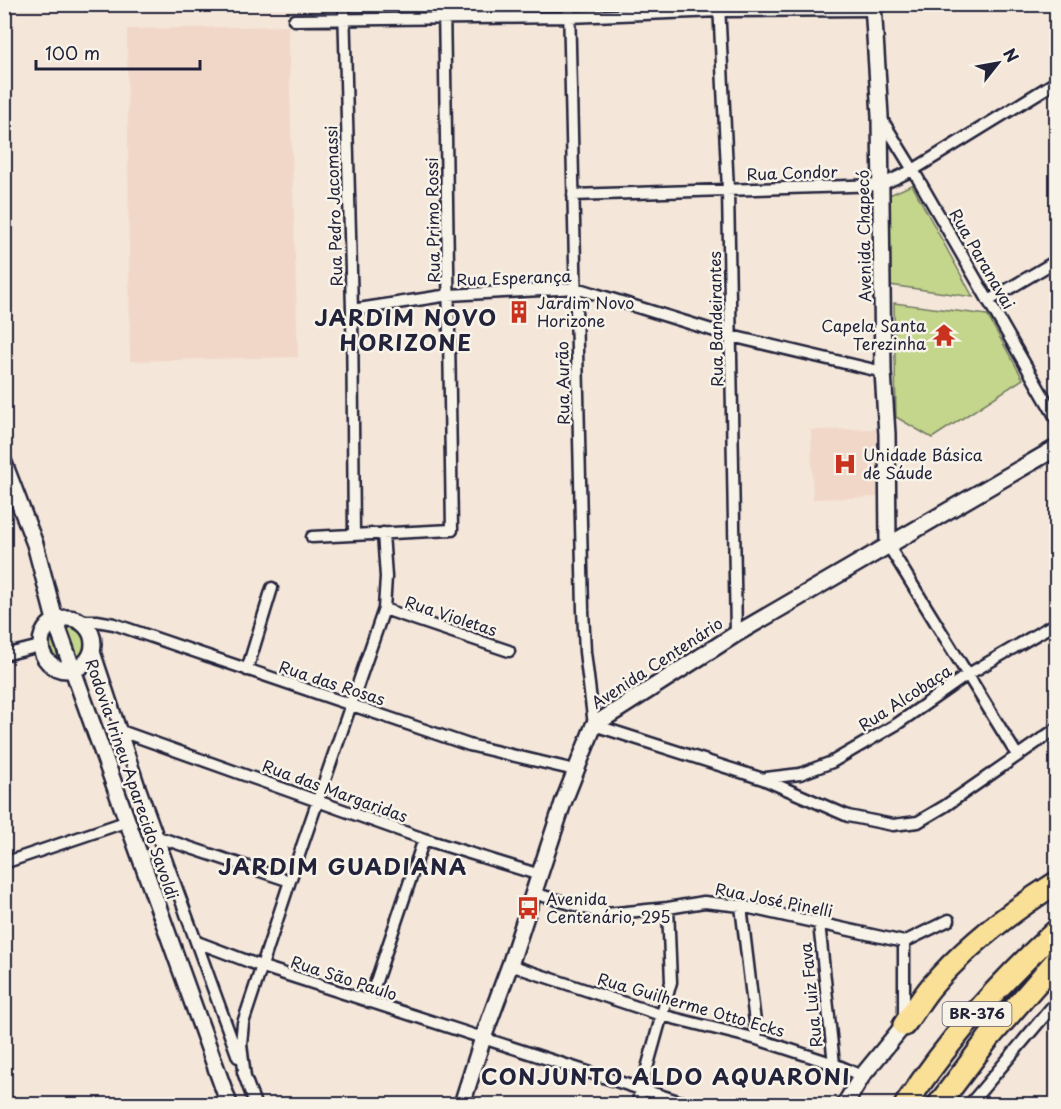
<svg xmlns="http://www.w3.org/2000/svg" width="1061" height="1109" viewBox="0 0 1061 1109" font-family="'Playpen Sans',sans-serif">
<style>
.built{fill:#f1d7c8}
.green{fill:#c4d68b;stroke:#737c63;stroke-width:1.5}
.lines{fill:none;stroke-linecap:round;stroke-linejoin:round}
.street-casing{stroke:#22223b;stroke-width:15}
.secondary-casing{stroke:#22223b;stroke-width:20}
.highway-casing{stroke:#22223b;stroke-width:26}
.street{stroke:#f7f3e8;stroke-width:10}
.secondary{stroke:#f7f3e8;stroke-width:15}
.highway{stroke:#fadf96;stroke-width:21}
.labels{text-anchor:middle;stroke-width:5;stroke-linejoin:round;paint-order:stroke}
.shield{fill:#f7f3e8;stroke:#62616f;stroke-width:1.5}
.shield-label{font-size:15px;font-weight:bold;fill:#22223b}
.street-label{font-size:16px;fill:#22223b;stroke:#f7f3e8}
.poi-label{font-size:16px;fill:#22223b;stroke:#f7f3e8;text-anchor:start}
.district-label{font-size:22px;font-weight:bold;letter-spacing:1.5px;fill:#22223b;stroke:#f7f3e8}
</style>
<rect width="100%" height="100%" fill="#f4e6d9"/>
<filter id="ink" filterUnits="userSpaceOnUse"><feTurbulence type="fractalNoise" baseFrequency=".0167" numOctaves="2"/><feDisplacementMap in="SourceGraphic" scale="12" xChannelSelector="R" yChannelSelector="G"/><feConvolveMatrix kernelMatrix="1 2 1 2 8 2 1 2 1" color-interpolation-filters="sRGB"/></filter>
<g filter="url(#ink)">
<path class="built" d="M 288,26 L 298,357 L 130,361 L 127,29 Z
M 879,429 L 879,497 L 813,499 L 811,430 Z"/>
<path class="green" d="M 912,185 L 973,297 L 890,285 L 887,196 Z
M 894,303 L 987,315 L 1023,379 L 932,438 L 896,417 Z
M 70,619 C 92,625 97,653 79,666 L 62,620 Z
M 51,626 L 67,668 C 44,668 41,642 51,626 Z"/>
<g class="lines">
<g class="street-casing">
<path id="street" d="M 344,4 L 352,310 L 354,535
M 569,4 L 583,610 L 585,652 L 594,725 L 763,779 L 848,816 L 893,825 L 918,822 L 945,806 L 1056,729
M 719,4 L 728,190 L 736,634
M 294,20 L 569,17 L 719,11 L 873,10 L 882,4
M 881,118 L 913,170 L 1056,418
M 573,195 L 881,185 L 913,170 L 1056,82
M 988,301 L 1056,261
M 352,310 L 449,295 L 576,288 L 731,336 L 883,372
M 312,537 L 452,530 L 444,4
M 888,545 L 1017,755
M 384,609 L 509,651
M 80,621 L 97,621 L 114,624 L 469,745 L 575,770
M 93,647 L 139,785 L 238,1057
M 4,655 L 40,646
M 247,670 L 272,588
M 121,731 L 424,839 L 540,875
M 766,778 L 800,774 L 832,762 L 897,724 L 967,675 L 1056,623
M 158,837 L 290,881
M 4,863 L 128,821
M 533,893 L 606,914 L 668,908 L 704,902 L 741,906 L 904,942
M 741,906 L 757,1039
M 819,923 L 834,1064
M 197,942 L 263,967 L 687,1104
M 904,942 L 949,920
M 510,965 L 661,1015 L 757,1039 L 834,1064 L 862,1076
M 369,1002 L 424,839
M 904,1019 L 904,942
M 243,1072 L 255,1104
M 245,1077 L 241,1044 L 243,1023 L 290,881 L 384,609 L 386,577 L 383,533
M 637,1104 L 671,982 L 668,908
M 970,1104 L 1056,1002"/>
</g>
<g class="secondary-casing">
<path id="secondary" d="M 873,4 L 880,116 L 883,372 L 887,434 L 888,545
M 4,463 L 35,544 L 55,620 L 229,1104
M41 644a26 26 0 1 1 52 0a26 26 0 1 1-52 0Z
M 462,1104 L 483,1038 L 510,965 L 563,803 L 594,725 L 736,634 L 1056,448
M 845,1104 L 862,1076 L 904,1025"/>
</g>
<g class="highway-casing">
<path id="highway" d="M 904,1025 C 913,1013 921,999 931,987 C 967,945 1010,912 1056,883
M 906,1104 C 948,1041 1000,982 1056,931
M 939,1104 L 988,1039 L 1056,961"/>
</g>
<use href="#street" class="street"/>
<use href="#secondary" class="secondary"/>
<use href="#highway" class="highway"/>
</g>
</g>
<defs>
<g id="building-bare" transform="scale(1.8)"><path d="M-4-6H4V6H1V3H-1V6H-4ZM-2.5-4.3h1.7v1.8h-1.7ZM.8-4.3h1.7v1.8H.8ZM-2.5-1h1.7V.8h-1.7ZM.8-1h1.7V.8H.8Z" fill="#c8321e" stroke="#f7f3e8" stroke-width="2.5" paint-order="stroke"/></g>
<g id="temple-bare" transform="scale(1.8)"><path d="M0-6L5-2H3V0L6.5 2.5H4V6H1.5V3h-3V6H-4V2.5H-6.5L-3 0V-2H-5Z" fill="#c8321e" stroke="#f7f3e8" stroke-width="2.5" paint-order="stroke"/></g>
<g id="hospital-bare" transform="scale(1.8)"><path d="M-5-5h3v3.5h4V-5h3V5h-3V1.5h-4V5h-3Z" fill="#c8321e" stroke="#f7f3e8" stroke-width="2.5" paint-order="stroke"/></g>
<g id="bus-bare" transform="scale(1.8)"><path d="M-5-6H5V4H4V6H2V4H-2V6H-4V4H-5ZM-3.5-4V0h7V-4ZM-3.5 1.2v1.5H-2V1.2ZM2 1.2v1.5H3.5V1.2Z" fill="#c8321e" stroke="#f7f3e8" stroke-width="2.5" paint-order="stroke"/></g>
</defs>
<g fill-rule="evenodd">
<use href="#building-bare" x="519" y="312"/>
<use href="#temple-bare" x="944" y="335"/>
<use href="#hospital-bare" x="845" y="464"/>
<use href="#bus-bare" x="528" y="908"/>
</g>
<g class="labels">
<rect class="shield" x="942.5" y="1002" width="69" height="24" rx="4.5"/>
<g class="shield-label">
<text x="977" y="1019">BR-376</text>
</g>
<g class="street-label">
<text transform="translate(792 173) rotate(-2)" y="6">Rua Condor</text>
<text transform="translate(334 206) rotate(-92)" y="6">Rua Pedro Jacomassi</text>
<text transform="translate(433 220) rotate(-91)" y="6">Rua Primo Rossi</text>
<text transform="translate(864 236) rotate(-91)" y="6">Avenida Chapecó</text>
<text transform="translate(982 259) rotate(60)" y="6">Rua Paranavai</text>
<text transform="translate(514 278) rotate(-2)" y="6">Rua Esperança</text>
<text transform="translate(716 319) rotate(-91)" y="6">Rua Bandeirantes</text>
<text transform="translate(563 383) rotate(-91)" y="6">Rua Aurão</text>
<text transform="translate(451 616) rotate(18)" y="6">Rua Violetas</text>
<text transform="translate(657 663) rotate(-33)" y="6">Avenida Centenário</text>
<text transform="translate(332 683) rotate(18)" y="6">Rua das Rosas</text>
<text transform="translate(905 698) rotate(-33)" y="6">Rua Alcobaça</text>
<text transform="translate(132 779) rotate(71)" y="6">Rodovia Irineu Aparecido Savoldi</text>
<text transform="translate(335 791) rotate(20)" y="6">Rua das Margaridas</text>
<text transform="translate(774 900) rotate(11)" y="6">Rua José Pinelli</text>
<text transform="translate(344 978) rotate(18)" y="6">Rua São Paulo</text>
<text transform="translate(811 995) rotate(-96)" y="6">Rua Luiz Fava</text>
<text transform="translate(691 1005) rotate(16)" y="6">Rua Guilherme Otto Ecks</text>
</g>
<g class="poi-label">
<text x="537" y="309">Jardim Novo<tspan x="537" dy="18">Horizone</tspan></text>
<text x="926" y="332" text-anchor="end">Capela Santa<tspan x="926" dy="18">Terezinha</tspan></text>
<text x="863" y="461">Unidade Básica<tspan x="863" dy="18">de Sáude</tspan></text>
<text x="546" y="905">Avenida<tspan x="546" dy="18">Centenário, 295</tspan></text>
</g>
<g class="district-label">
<text x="406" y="326">JARDIM NOVO<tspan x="406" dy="25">HORIZONE</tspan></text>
<text x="343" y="875">JARDIM GUADIANA</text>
<text x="666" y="1085">CONJUNTO ALDO AQUARONI</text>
</g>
</g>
<rect width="1061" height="1109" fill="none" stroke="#f7f3e8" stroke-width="24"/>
<rect x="12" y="12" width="1037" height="1085" fill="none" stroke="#22223b" stroke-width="2" filter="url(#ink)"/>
<g transform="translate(998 63) rotate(59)" stroke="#f7f3e8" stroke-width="4.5" paint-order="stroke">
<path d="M0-4.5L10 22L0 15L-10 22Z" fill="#22223b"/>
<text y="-9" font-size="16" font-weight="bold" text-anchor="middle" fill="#22223b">N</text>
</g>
<path d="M36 60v9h164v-9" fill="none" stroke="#22223b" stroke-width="3"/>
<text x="45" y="60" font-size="18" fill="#22223b" stroke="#f7f3e8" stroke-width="4.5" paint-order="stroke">100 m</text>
</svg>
